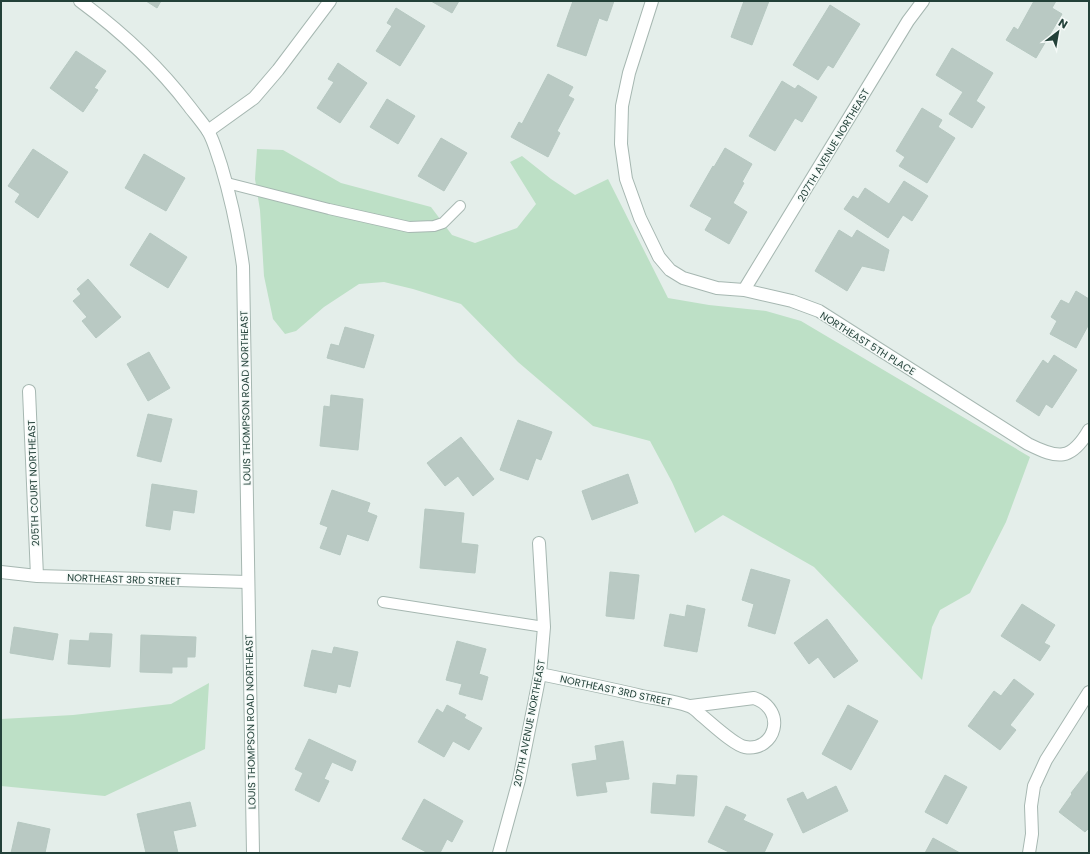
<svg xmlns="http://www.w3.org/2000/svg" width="1090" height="854" viewBox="0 0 1090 854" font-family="Poppins,sans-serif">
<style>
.green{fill:#bde0c6}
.building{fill:#b9c9c3;stroke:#b6c8c1}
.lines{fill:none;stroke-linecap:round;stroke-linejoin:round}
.service-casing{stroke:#a6b7b1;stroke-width:12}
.minor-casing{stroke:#a6b7b1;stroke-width:14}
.tertiary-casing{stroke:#a6b7b1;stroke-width:14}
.service{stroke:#fff;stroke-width:10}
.minor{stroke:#fff;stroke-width:12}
.tertiary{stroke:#fff;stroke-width:12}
.labels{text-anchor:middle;stroke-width:3;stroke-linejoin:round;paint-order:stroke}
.street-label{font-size:10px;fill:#234139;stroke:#f5faf8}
</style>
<rect width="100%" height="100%" fill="#e4eeea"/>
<path class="green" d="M 257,149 L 283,150 L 341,183 L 431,207 L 452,235 L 475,243 L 517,228 L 536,204 L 510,162 L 522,156 L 551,179 L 575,195 L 608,179 L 668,298 L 709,305 L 766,311 L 801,321 L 1030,457 L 1006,522 L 970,593 L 940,610 L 932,627 L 922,680 L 814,567 L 723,515 L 695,533 L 672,482 L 650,441 L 593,426 L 518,362 L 461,304 L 413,289 L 384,282 L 359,284 L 324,307 L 296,331 L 285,334 L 273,319 L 264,276 L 260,210 L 255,179 Z
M 209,683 L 205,749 L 105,796 L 1,786 L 1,719 L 73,715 L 171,704 Z"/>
<path class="building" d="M 146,1 L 161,1 L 157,8 Z
M 431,1 L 459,1 L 452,13 Z
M 573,1 L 614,1 L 607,21 L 599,18 L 586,56 L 557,46 Z
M 744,1 L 769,1 L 752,45 L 731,37 Z
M 1034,1 L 1056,1 L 1052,8 L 1062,14 L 1036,58 L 1006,40 L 1014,27 L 1018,30 Z
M 830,5 L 860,24 L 833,68 L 828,65 L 818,80 L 793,65 Z
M 396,8 L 425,26 L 400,66 L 376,51 L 392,26 L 387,23 Z
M 952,48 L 993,73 L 976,101 L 985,107 L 972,128 L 949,114 L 963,92 L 936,75 Z
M 76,51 L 106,71 L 94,88 L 98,90 L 83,112 L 50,88 Z
M 338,63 L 367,83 L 340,123 L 317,108 L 334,82 L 328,79 Z
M 548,74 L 573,87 L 568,96 L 574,99 L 557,131 L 560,133 L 548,157 L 511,137 L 519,122 L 522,124 Z
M 782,81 L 795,89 L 798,85 L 817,97 L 802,122 L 795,118 L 775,151 L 749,136 Z
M 387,99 L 415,116 L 398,144 L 370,127 Z
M 922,108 L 942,120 L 938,127 L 955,138 L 927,183 L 899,166 L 905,157 L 896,151 Z
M 441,138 L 467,153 L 444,191 L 418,176 Z
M 725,148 L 752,164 L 742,182 L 744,183 L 733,203 L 747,212 L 729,244 L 705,230 L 712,218 L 690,206 L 713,166 L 714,167 Z
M 33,149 L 68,172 L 38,218 L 15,202 L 20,194 L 8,186 Z
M 144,154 L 185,178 L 166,211 L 125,188 Z
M 904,181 L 928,196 L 912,221 L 903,215 L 888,238 L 844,209 L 853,196 L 858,199 L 865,188 L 889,204 Z
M 839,230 L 852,238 L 857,230 L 889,250 L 884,271 L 862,266 L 847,291 L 815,271 Z
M 150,233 L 187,257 L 168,288 L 130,265 Z
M 88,279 L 121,317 L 96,338 L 82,321 L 87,317 L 73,301 L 81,294 L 77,289 Z
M 1076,291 L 1089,299 L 1089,324 L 1076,348 L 1050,334 L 1057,321 L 1051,317 L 1061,300 L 1069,304 Z
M 345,327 L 374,335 L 364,368 L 327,358 L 331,344 L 339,346 Z
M 149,352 L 170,388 L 148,401 L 127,364 Z
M 1054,355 L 1077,370 L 1052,408 L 1046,404 L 1039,416 L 1016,401 L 1043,360 L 1048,364 Z
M 331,395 L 363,399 L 358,450 L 320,446 L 324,406 L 330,407 Z
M 148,414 L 172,419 L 161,462 L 137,456 Z
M 518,420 L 552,432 L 541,460 L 536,458 L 528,480 L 500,470 Z
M 461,437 L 494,479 L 473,496 L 458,476 L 445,486 L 427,463 Z
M 628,474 L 638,503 L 592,520 L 582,491 Z
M 152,484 L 197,491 L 194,513 L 173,510 L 170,530 L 146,526 Z
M 332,490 L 370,503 L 367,512 L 377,516 L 368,541 L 347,534 L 340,555 L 320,548 L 328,527 L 320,524 Z
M 425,509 L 464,513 L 461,543 L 478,545 L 475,573 L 420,568 Z
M 751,569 L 790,580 L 775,634 L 748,626 L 754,604 L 742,600 Z
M 610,572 L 639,575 L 634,619 L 606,616 Z
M 1022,604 L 1055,625 L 1044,643 L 1050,646 L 1040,661 L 1001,636 Z
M 687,605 L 705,609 L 697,652 L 664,646 L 670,614 L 685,617 Z
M 827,619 L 858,661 L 834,678 L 818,657 L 809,664 L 794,643 Z
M 14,627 L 58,634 L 53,660 L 10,653 Z
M 90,633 L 112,634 L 110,667 L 68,664 L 70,640 L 89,641 Z
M 141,635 L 196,637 L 195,657 L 187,657 L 187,667 L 172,667 L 172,673 L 140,672 Z
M 457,641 L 486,649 L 479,674 L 488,677 L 482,700 L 459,694 L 462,684 L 446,680 Z
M 334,647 L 358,652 L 350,687 L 338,684 L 336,693 L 304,686 L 312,650 L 332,654 Z
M 1014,679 L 1034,694 L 1010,725 L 1016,730 L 1000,750 L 968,726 L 994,691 L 1001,696 Z
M 447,705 L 466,715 L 464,718 L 482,728 L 469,750 L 453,741 L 444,757 L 418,742 L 437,709 L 443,713 Z
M 848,705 L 878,721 L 851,770 L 822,754 Z
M 309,739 L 356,761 L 352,771 L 332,762 L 324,779 L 329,781 L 319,802 L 295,790 L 303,773 L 295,769 Z
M 623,741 L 629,779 L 605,782 L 607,792 L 577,796 L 572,764 L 597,760 L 595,746 Z
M 1089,770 L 1089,828 L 1085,832 L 1059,812 L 1072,794 L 1071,793 Z
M 677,775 L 697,776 L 694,816 L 651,813 L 653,783 L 676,785 Z
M 945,775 L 967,787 L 947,824 L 925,812 Z
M 836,786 L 848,811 L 803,833 L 787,799 L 803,792 L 807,800 Z
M 424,799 L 463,821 L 452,842 L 447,839 L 440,853 L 428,853 L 402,839 Z
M 190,802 L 196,826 L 173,831 L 178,853 L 146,853 L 137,814 Z
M 726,806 L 746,815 L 743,820 L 773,834 L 764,853 L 731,853 L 708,842 Z
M 18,822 L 50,829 L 45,853 L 11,853 Z
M 933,838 L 960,853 L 925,853 Z"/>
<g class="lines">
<g class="service-casing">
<path id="service" d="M 227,183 L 329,209 L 409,227 L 434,226 L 443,223 L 460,206
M 383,602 L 544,627"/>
</g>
<g class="minor-casing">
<path id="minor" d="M 652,1 L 629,73 L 622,106 L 621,144 L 626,179 L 640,218 L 659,257 L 670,270 L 683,278 L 717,288 L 744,290 L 792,301 L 819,311 L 1028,444 C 1058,459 1071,461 1089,430
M 208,131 L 254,98 L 278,70 L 330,1
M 744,290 L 908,21 L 923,1
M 29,391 L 37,576
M 1,572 L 37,576 L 248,582
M 540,674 C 574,681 608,688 642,696 C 657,699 674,701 689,706 C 694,708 698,712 701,715 C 711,723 734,745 745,747 C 775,752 788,710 754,698 L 691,706
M 499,853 L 519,780 L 540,674 L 544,627 L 539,543
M 1029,853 L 1032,834 L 1031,806 L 1034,786 L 1046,760 L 1089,692"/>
</g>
<g class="tertiary-casing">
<path id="tertiary" d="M 80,1 C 122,32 157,64 189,106 C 195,114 202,122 208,131 C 214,141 217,154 221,165 C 231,198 238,231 243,266 L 253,853"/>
</g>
<use href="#service" class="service"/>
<use href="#minor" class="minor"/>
<use href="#tertiary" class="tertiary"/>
</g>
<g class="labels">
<g class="street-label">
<text transform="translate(833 145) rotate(-59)" y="4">207TH AVENUE NORTHEAST</text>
<text transform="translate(868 343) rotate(32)" y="4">NORTHEAST 5TH PLACE</text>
<text transform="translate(245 398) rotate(-91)" y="4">LOUIS THOMPSON ROAD NORTHEAST</text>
<text transform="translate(33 483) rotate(-92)" y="4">205TH COURT NORTHEAST</text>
<text transform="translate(124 579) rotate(2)" y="4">NORTHEAST 3RD STREET</text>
<text transform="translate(616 690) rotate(12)" y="4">NORTHEAST 3RD STREET</text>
<text transform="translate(250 722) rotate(-91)" y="4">LOUIS THOMPSON ROAD NORTHEAST</text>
<text transform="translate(529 723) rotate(-79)" y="4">207TH AVENUE NORTHEAST</text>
</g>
</g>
<rect width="1090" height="854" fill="none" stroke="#234139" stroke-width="4"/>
<g transform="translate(1058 32) rotate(31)" stroke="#f5faf8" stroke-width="3" paint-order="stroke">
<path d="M0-3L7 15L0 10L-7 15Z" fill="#234139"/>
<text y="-6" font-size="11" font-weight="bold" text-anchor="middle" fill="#234139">N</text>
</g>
</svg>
